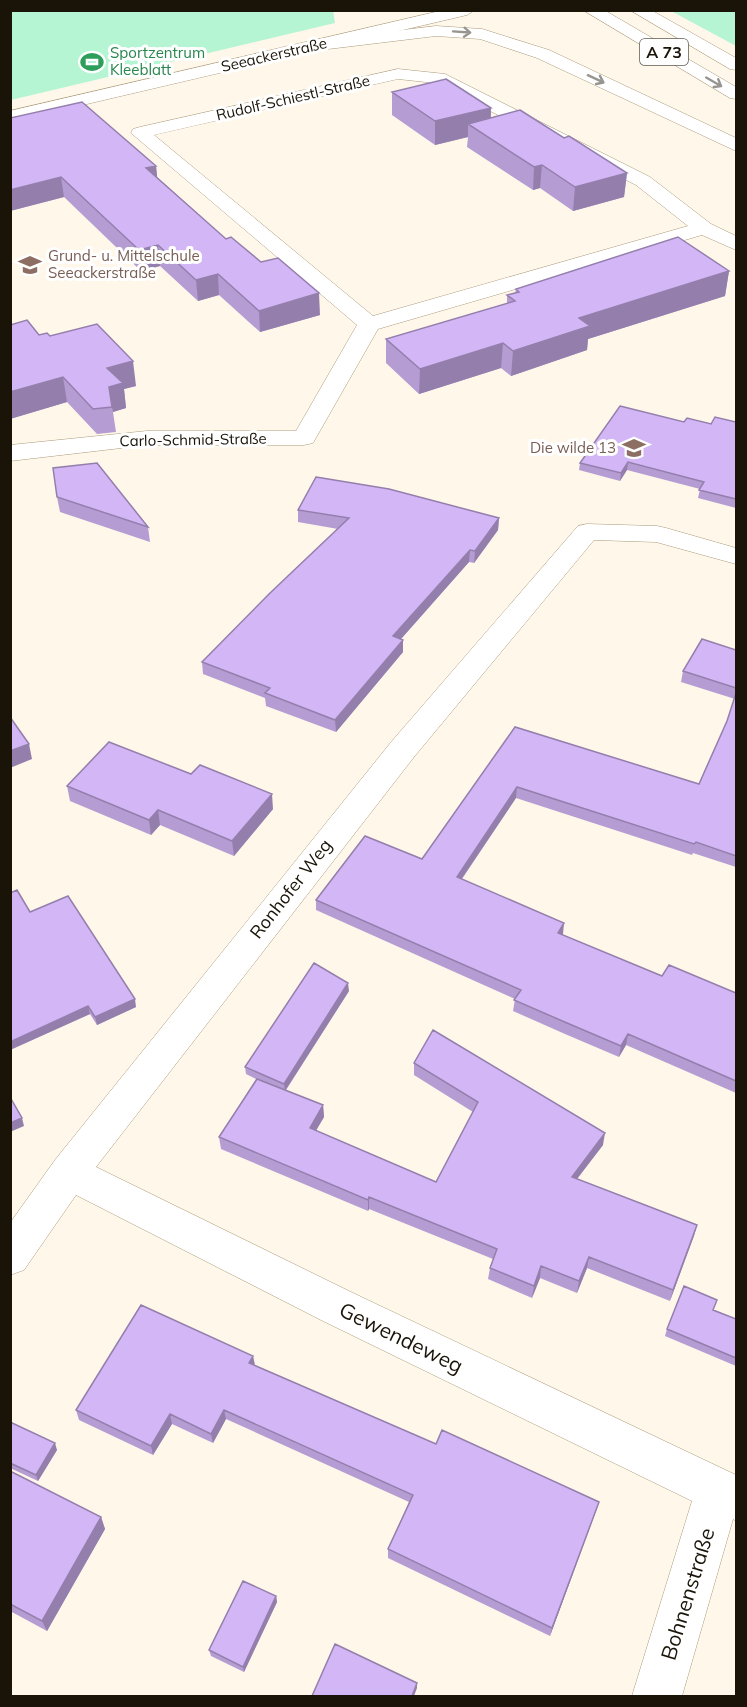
<svg xmlns="http://www.w3.org/2000/svg" width="747" height="1707" viewBox="0 0 747 1707" font-family="Mulish,sans-serif">
<style>
.green{fill:#b6f5d4}
.lines{fill:none;stroke-linecap:round;stroke-linejoin:round}
.minor-casing{stroke:#ab9b7b;stroke-width:1}
.secondary-casing{stroke:#ab9b7b;stroke-width:1}
.motorway-casing{stroke:#ab9b7b;stroke-width:1}
.minor{fill:#fff;fill-rule:evenodd}
.secondary{fill:#fff;fill-rule:evenodd}
.motorway{fill:#fff;fill-rule:evenodd}
.wall{fill:#b59dd4}
.shaded-wall{fill:#947fac}
.building{fill:#d3b6f6;stroke:#947fac;stroke-width:1.5}
.oneway{stroke:#989590}
.labels{text-anchor:middle;stroke-width:6;stroke-linejoin:round;paint-order:stroke}
.far-leisure-label{font-size:15px;fill:#27864d;stroke:#fff;text-anchor:start}
.far-street-label{font-size:15px;fill:#1a1408;stroke:#fff}
.far-education-label{font-size:15px;fill:#785e54;stroke:#fff;text-anchor:start}
.shield{fill:#fff;stroke:#5f5a52;stroke-width:1.5}
.shield-label{font-size:16px;font-weight:bold;fill:#1a1408}
.street-label{font-size:18px;fill:#1a1408;stroke:#fff}
.near-street-label{font-size:21px;fill:#1a1408;stroke:#fff}
</style>
<rect width="100%" height="100%" fill="#fff7ea"/>
<path class="green" d="M 333,10 L 335,23 L 11,100 L 11,11 Z
M 671,11 L 736,11 L 736,46 Z"/>
<g class="lines">
<g class="minor-casing">
<path id="minor" d="M 398,69 L 445,74 L 650,177 L 711,224 L 736,236 L 736,250 L 702,235 L 378,329 L 313,443 L 304,445 L 147,445 L 10,461 L 10,445 L 147,431 L 296,431 L 357,325 L 131,133 L 133,129 L 140,127 ZM 398,79 L 435,83 L 636,185 L 688,226 L 373,316 L 154,135 Z
M 587,524 L 657,526 L 666,528 L 736,548 L 736,564 L 656,542 L 594,540 L 414,757 L 96,1167 L 353,1293 L 736,1475 L 736,1521 L 733,1519 L 682,1696 L 632,1696 L 692,1501 L 323,1321 L 76,1195 L 24,1270 L 10,1275 L 10,1223 L 55,1160 L 392,741 L 578,526 Z"/>
</g>
<g class="secondary-casing">
<path id="secondary" d="M 444,10 L 475,10 L 467,15 L 10,122 L 10,111 Z"/>
</g>
<g class="motorway-casing">
<path id="motorway" d="M 583,10 L 604,10 L 736,87 L 736,99 L 730,98 Z
M 630,10 L 651,10 L 736,58 L 736,70 L 730,69 Z
M 436,26 L 482,29 L 549,50 L 736,138 L 736,151 L 537,58 L 480,39 L 436,36 L 320,50 L 314,49 L 311,45 L 314,41 L 320,40 Z"/>
</g>
<use href="#minor" class="minor"/>
<use href="#secondary" class="secondary"/>
<use href="#motorway" class="motorway"/>
</g>
<path class="wall" d="M 392,92 L 491,108 L 491,118 L 564,138 L 627,173 L 624,197 L 573,211 L 540,188 L 533,190 L 467,147 L 468,137 L 435,145 L 392,115 Z
M 10,118 L 156,166 L 157,177 L 226,239 L 320,315 L 260,332 L 219,295 L 198,301 L 160,266 L 141,271 L 64,197 L 10,211 Z
M 729,271 L 725,296 L 588,339 L 587,350 L 511,376 L 501,368 L 419,394 L 386,363 L 386,339 L 507,304 L 507,295 L 515,293 L 516,289 Z
M 10,325 L 39,335 L 50,336 L 136,386 L 124,389 L 126,408 L 113,412 L 116,432 L 97,434 L 67,402 L 10,419 Z
M 684,422 L 711,424 L 736,422 L 736,508 L 698,498 L 700,489 L 627,470 L 620,481 L 579,470 L 580,463 Z
M 57,497 L 148,527 L 150,542 L 60,512 Z
M 298,510 L 499,518 L 498,530 L 474,563 L 469,562 L 401,639 L 403,640 L 403,652 L 336,732 L 266,706 L 265,698 L 203,674 L 202,662 L 338,529 L 298,522 Z
M 736,650 L 736,867 L 693,853 L 692,855 L 516,798 L 462,879 L 563,934 L 562,935 L 662,976 L 736,993 L 736,1093 L 626,1045 L 619,1057 L 565,1034 L 513,1011 L 515,999 L 316,910 L 316,900 L 422,859 L 515,727 L 699,784 L 727,721 L 735,699 L 681,682 L 683,671 Z
M 67,786 L 273,809 L 234,856 L 160,825 L 151,835 L 70,801 Z
M 10,893 L 30,912 L 136,1007 L 97,1025 L 90,1014 L 10,1050 Z
M 349,991 L 286,1090 L 323,1105 L 324,1117 L 316,1131 L 436,1182 L 473,1112 L 414,1075 L 414,1063 L 603,1145 L 577,1179 L 697,1225 L 670,1301 L 587,1268 L 577,1293 L 540,1278 L 532,1298 L 488,1279 L 490,1268 L 493,1259 L 369,1209 L 368,1211 L 221,1149 L 219,1137 L 256,1079 L 246,1074 L 245,1067 Z
M 714,1310 L 736,1319 L 736,1366 L 665,1336 L 667,1329 Z
M 253,1356 L 254,1365 L 436,1444 L 599,1502 L 550,1636 L 388,1558 L 388,1549 L 409,1502 L 226,1419 L 213,1443 L 172,1424 L 153,1455 L 79,1420 L 76,1410 Z
M 10,1422 L 57,1450 L 38,1481 L 10,1468 Z
M 10,1471 L 101,1517 L 105,1529 L 47,1631 L 10,1611 Z
M 276,1596 L 277,1602 L 244,1672 L 211,1656 L 209,1650 Z"/>
<path class="shaded-wall" d="M 491,108 L 490,131 L 468,124 L 468,137 L 435,145 L 435,121 Z
M 542,165 L 540,188 L 533,190 L 534,167 Z
M 156,166 L 158,185 L 146,168 Z
M 627,173 L 624,197 L 573,211 L 575,187 Z
M 61,177 L 64,197 L 10,211 L 10,190 Z
M 158,245 L 160,266 L 141,271 L 139,250 Z
M 729,271 L 725,296 L 588,339 L 587,350 L 511,376 L 513,351 L 579,318 Z
M 218,274 L 219,295 L 198,301 L 196,280 Z
M 319,293 L 320,315 L 260,332 L 259,311 Z
M 503,343 L 501,368 L 419,394 L 420,369 Z
M 133,361 L 136,386 L 124,389 L 126,408 L 113,412 L 112,407 L 111,407 L 107,368 Z
M 63,377 L 67,402 L 10,419 L 10,392 Z
M 628,462 L 627,470 L 620,481 L 621,473 Z
M 499,518 L 498,530 L 474,563 L 475,551 Z
M 470,550 L 469,562 L 393,648 L 393,636 Z
M 403,640 L 403,652 L 336,732 L 335,720 Z
M 29,744 L 32,759 L 10,768 L 10,751 Z
M 517,787 L 516,798 L 456,887 L 457,877 Z
M 272,794 L 273,809 L 234,856 L 232,841 Z
M 158,810 L 160,825 L 151,835 L 149,820 Z
M 564,923 L 563,934 L 556,944 L 558,933 Z
M 348,983 L 349,991 L 285,1091 L 284,1084 Z
M 135,999 L 136,1007 L 97,1025 L 95,1017 Z
M 88,1006 L 90,1014 L 10,1050 L 10,1042 Z
M 628,1034 L 626,1045 L 619,1057 L 621,1046 Z
M 323,1105 L 324,1117 L 310,1140 L 310,1128 Z
M 22,1118 L 24,1126 L 10,1132 L 10,1123 Z
M 605,1133 L 603,1145 L 570,1188 L 572,1177 Z
M 369,1197 L 369,1209 L 368,1211 L 368,1200 Z
M 697,1225 L 694,1236 L 670,1301 L 673,1290 Z
M 589,1257 L 587,1268 L 577,1293 L 579,1281 Z
M 541,1266 L 540,1278 L 532,1298 L 534,1286 Z
M 253,1356 L 255,1365 L 249,1363 Z
M 224,1410 L 226,1419 L 213,1443 L 211,1434 Z
M 170,1414 L 172,1424 L 153,1455 L 151,1446 Z
M 55,1443 L 57,1450 L 38,1481 L 36,1475 Z
M 599,1502 L 596,1511 L 550,1636 L 552,1628 Z
M 101,1517 L 105,1529 L 47,1631 L 42,1621 Z
M 276,1596 L 277,1602 L 244,1672 L 243,1667 Z
M 417,1683 L 417,1688 L 414,1696 L 412,1696 Z"/>
<path class="building" d="M 446,79 L 491,108 L 435,121 L 392,92 Z
M 82,102 L 156,166 L 146,168 L 226,239 L 231,237 L 261,262 L 278,258 L 319,293 L 259,311 L 218,274 L 196,280 L 158,245 L 139,250 L 61,177 L 10,190 L 10,118 Z
M 520,110 L 564,138 L 569,136 L 627,173 L 575,187 L 542,165 L 534,167 L 468,124 Z
M 678,237 L 729,271 L 579,318 L 590,326 L 513,351 L 503,343 L 420,369 L 386,339 L 515,301 L 507,295 L 519,292 L 516,289 Z
M 27,320 L 39,335 L 47,333 L 50,336 L 97,324 L 133,361 L 107,368 L 123,383 L 109,387 L 112,407 L 93,409 L 63,377 L 10,392 L 10,325 Z
M 620,406 L 684,422 L 687,418 L 711,424 L 715,417 L 736,422 L 736,499 L 699,490 L 704,482 L 628,462 L 621,473 L 580,463 Z
M 97,463 L 148,527 L 57,497 L 53,468 Z
M 316,477 L 389,489 L 499,518 L 475,551 L 470,550 L 393,636 L 403,640 L 335,720 L 265,693 L 270,688 L 202,662 L 269,594 L 349,518 L 298,510 Z
M 702,639 L 736,650 L 736,688 L 683,671 Z
M 736,693 L 736,856 L 696,842 L 694,844 L 517,787 L 457,877 L 564,923 L 558,933 L 662,976 L 669,965 L 736,993 L 736,1081 L 628,1034 L 621,1046 L 567,1023 L 514,1000 L 521,990 L 316,900 L 365,836 L 422,859 L 515,727 L 699,784 L 727,721 Z
M 10,717 L 29,744 L 10,751 Z
M 109,742 L 191,774 L 200,765 L 272,794 L 232,841 L 158,810 L 149,820 L 67,786 Z
M 17,890 L 30,912 L 68,896 L 135,999 L 95,1017 L 88,1006 L 10,1042 L 10,893 Z
M 314,963 L 348,983 L 284,1084 L 245,1067 Z
M 433,1030 L 605,1133 L 572,1177 L 697,1225 L 673,1290 L 589,1257 L 579,1281 L 541,1266 L 534,1286 L 490,1268 L 497,1249 L 369,1197 L 368,1200 L 219,1137 L 257,1079 L 323,1105 L 310,1128 L 436,1182 L 478,1102 L 414,1063 Z
M 10,1097 L 22,1118 L 10,1123 Z
M 684,1286 L 717,1300 L 713,1310 L 736,1319 L 736,1358 L 667,1329 Z
M 141,1305 L 253,1356 L 249,1363 L 436,1444 L 442,1430 L 599,1502 L 552,1628 L 388,1549 L 413,1495 L 224,1410 L 211,1434 L 170,1414 L 151,1446 L 76,1410 Z
M 10,1422 L 55,1443 L 36,1475 L 10,1463 Z
M 10,1471 L 101,1517 L 42,1621 L 10,1604 Z
M 243,1581 L 276,1596 L 243,1667 L 209,1650 Z
M 335,1644 L 417,1683 L 412,1696 L 312,1696 Z"/>
<defs><path id="oneway-shaft" d="M-6 0H5M1.5-3L5.5 0L1.5 3" fill="none" stroke-width="1.6" stroke-linecap="round" stroke-linejoin="round" transform="scale(1.5)"/></defs>
<g class="oneway">
<use href="#oneway-shaft" transform="translate(462 32) rotate(4)"/>
<use href="#oneway-shaft" transform="translate(596 79) rotate(25)"/>
<use href="#oneway-shaft" transform="translate(714 82) rotate(30)"/>
</g>
<defs>
<g id="stadium-bare" transform="scale(1.8)"><path d="M0-5a6.5 5 0 1 0 0 10a6.5 5 0 1 0 0-10ZM-3.5-1.8h7v3.6h-7Z" fill="#2e9e5b" stroke="#fff" stroke-width="2.5" paint-order="stroke"/></g>
<g id="school-bare" transform="scale(1.8)"><path d="M0-5L7-2L0 1L-7-2ZM-4 1L0 2.5L4 1V4Q0 6-4 4Z" fill="#8d6e63" stroke="#fff" stroke-width="2.5" paint-order="stroke"/></g>
</defs>
<g fill-rule="evenodd">
<use href="#stadium-bare" x="92" y="62"/>
<use href="#school-bare" x="30" y="265"/>
<use href="#school-bare" x="634" y="448"/>
</g>
<g class="labels">
<g class="far-leisure-label">
<text x="110" y="58">Sportzentrum<tspan x="110" dy="17">Kleeblatt</tspan></text>
</g>
<g class="far-street-label">
<text transform="translate(274 55) rotate(-13)" y="5">Seeackerstraße</text>
<text transform="translate(293 98) rotate(-13)" y="5">Rudolf-Schiestl-Straße</text>
<text transform="translate(193 440) rotate(-1)" y="5">Carlo-Schmid-Straße</text>
</g>
<g class="far-education-label">
<text x="48" y="261">Grund- u. Mittelschule<tspan x="48" dy="17">Seeackerstraße</tspan></text>
<text x="616" y="453" text-anchor="end">Die wilde 13</text>
</g>
<rect class="shield" x="640" y="39" width="48" height="26" rx="4.5"/>
<g class="shield-label">
<text x="664" y="58">A 73</text>
</g>
<g class="street-label">
<text transform="translate(291 889) rotate(-52)" y="6">Ronhofer Weg</text>
</g>
<g class="near-street-label">
<text transform="translate(401 1338) rotate(26)" y="7">Gewendeweg</text>
<text transform="translate(688 1594) rotate(-73)" y="7">Bohnenstraße</text>
</g>
</g>
<rect width="747" height="1707" fill="none" stroke="#1a1408" stroke-width="24"/>
</svg>
